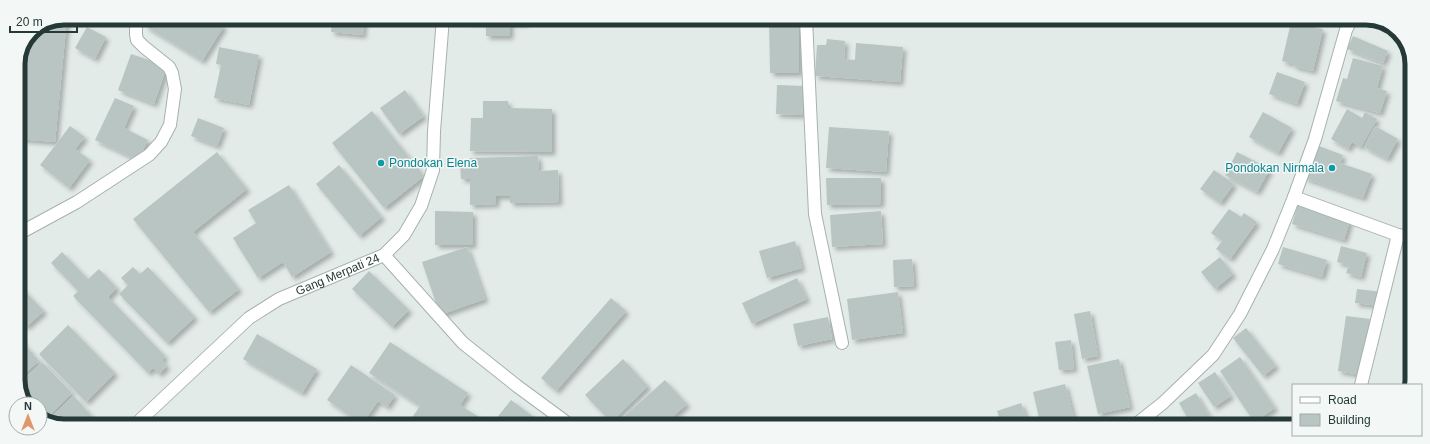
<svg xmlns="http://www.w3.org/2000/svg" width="1430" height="444" viewBox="0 0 1430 444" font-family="Helvetica,sans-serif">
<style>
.building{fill:#b9c5c2;filter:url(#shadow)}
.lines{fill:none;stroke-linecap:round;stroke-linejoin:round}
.minor-casing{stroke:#a6b2af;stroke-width:14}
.minor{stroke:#fff;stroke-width:12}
.culture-dot{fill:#0f9aa8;stroke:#f3f8f6;stroke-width:1.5}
.labels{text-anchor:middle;stroke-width:3;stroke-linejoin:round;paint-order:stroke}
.culture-label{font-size:12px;fill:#0d838f;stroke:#f3f8f6;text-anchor:start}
.street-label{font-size:12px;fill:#253a37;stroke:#f3f8f6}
.rim{fill:none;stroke:#253a37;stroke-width:5}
</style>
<defs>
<filter id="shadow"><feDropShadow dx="3.5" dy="3.5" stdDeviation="2" flood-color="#0004"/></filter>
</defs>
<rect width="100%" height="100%" fill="#e3ebe8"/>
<path class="building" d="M 64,18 L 67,18 L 55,142 L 18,139 L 18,89 L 21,58 L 32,31 Z
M 149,18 L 211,18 L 224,26 L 202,61 L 145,26 Z
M 332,18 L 364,18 L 363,35 L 331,32 Z
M 462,18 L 525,19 L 525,23 L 510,23 L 510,36 L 486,36 L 486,22 L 462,21 Z
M 769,19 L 799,19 L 799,73 L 770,73 Z
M 1291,22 L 1323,29 L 1313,71 L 1293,66 L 1294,64 L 1282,61 Z
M 87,27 L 106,37 L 95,59 L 75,48 Z
M 1353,36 L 1388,51 L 1383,63 L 1347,49 Z
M 827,39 L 845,41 L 844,59 L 855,60 L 856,43 L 903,47 L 900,82 L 815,76 L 817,45 L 826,45 Z
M 219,47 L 259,55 L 249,105 L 214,98 L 221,65 L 216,64 Z
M 131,54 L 167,66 L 154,104 L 118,90 Z
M 1353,58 L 1383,66 L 1377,88 L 1387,91 L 1380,113 L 1336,101 L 1343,78 L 1347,79 Z
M 1277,72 L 1305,82 L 1297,104 L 1269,94 Z
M 777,85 L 804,86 L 802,115 L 776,114 Z
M 405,90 L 424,116 L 399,134 L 380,108 Z
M 115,98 L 134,106 L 124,128 L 148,140 L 138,160 L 95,140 Z
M 483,101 L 508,101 L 508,108 L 552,109 L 552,152 L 470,151 L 471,118 L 483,118 Z
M 1347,109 L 1362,118 L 1365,112 L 1377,119 L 1361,147 L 1352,142 L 1348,149 L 1331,139 Z
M 372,111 L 424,176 L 384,208 L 332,143 Z
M 1263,112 L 1292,128 L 1278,153 L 1249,137 Z
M 198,118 L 224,128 L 217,146 L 191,136 Z
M 70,126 L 85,137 L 75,149 L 90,160 L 69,188 L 40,165 Z
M 1375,126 L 1398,139 L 1387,159 L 1364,147 Z
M 829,127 L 889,131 L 886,172 L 826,168 Z
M 1316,145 L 1343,155 L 1340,163 L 1372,174 L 1363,198 L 1304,178 Z
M 217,152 L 247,189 L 193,232 L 239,289 L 209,312 L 133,219 Z
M 1237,152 L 1270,169 L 1257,192 L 1225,175 Z
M 538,156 L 539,171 L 558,170 L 559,202 L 510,203 L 510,196 L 496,196 L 496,204 L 470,205 L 470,179 L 461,179 L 460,165 L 470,165 L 470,158 Z
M 339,165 L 382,217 L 359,236 L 316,184 Z
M 1214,170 L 1234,184 L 1220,203 L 1200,189 Z
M 826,178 L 881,178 L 881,204 L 827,205 Z
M 289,185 L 331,252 L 292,277 L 283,262 L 258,278 L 233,238 L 256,223 L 248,210 Z
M 1298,204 L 1350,220 L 1344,240 L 1292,224 Z
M 1229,209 L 1241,217 L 1244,213 L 1257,222 L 1230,259 L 1216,249 L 1222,241 L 1211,233 Z
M 435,211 L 473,212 L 473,245 L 435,245 Z
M 881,211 L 883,244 L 832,247 L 830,215 Z
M 795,241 L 802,268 L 767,278 L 759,251 Z
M 1341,246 L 1367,253 L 1361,277 L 1346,273 L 1349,265 L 1337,262 Z
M 467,247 L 485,299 L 440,315 L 422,262 Z
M 1283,247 L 1327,260 L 1322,277 L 1278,264 Z
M 62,252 L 88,279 L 99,269 L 117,288 L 108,297 L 165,356 L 162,360 L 167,366 L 159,374 L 153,368 L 148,373 L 73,296 L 78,291 L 51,263 Z
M 1220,257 L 1233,274 L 1215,289 L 1201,272 Z
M 912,259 L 914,286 L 894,287 L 893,260 Z
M 133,267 L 140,274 L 148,267 L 195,317 L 167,343 L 119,294 L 128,285 L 121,278 Z
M 369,271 L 409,310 L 392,327 L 352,289 Z
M 797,278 L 807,299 L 752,324 L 742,303 Z
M 18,284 L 44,311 L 26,327 L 18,319 Z
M 1357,289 L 1382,292 L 1380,306 L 1355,303 Z
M 898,292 L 903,333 L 852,340 L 847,299 Z
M 611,298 L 626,311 L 556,391 L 541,378 Z
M 1090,311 L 1098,356 L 1082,359 L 1074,314 Z
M 1346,316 L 1370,319 L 1361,375 L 1338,371 Z
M 828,317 L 832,339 L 798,346 L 793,324 Z
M 68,325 L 115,373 L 86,402 L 39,354 Z
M 1246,328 L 1276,366 L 1263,376 L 1233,338 Z
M 257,334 L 317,369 L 302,393 L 243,359 Z
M 18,337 L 39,361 L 18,379 Z
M 1071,340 L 1074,369 L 1059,370 L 1055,342 Z
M 390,342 L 468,393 L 460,405 L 491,425 L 407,425 L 420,406 L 369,373 Z
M 1240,357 L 1275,408 L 1254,422 L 1220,371 Z
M 623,359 L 648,386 L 611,422 L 585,395 Z
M 1119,359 L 1130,407 L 1098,414 L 1087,366 Z
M 42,362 L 72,393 L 45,420 L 40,417 L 40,404 L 27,404 L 19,385 Z
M 351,365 L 395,395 L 387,407 L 378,401 L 362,424 L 327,400 Z
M 1215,372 L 1231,396 L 1214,407 L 1198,383 Z
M 665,380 L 687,404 L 663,425 L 614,425 Z
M 1065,384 L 1076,426 L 1041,426 L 1033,392 Z
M 1196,393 L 1215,426 L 1192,426 L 1179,403 Z
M 74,396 L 95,420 L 90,424 L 52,424 L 47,421 Z
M 511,400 L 534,417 L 527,425 L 501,425 L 495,420 Z
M 1021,403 L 1026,417 L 1002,425 L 997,411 Z
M 683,416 L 691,425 L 672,425 Z
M 978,418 L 982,426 L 964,425 Z
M 542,419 L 549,425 L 537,425 Z
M 850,420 L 854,425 L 842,425 Z"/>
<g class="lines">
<g class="minor-casing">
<g id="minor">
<path d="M 806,19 L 815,214 L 842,343"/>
<path d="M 1294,197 L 1398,235 L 1411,237"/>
<path d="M 18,234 L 77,202 L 149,155 L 161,142 L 170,125 L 175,89 L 172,73 L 169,67 L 144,47 L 137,40 L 136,34 L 136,18"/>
<path d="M 384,255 L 463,343 L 517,386 L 570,425"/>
<path d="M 1361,385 L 1398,235"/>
<path id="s1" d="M 136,424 L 249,318 L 279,299 L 384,255 L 404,235 L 421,206 L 433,170 L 434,131 L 443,18"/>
<path d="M 1134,426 L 1163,403 L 1213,355 L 1240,314 L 1273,249 L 1294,197 L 1315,139 L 1346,30 L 1351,20"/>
</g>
</g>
<use href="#minor" class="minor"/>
</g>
<g class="culture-dot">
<circle cx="381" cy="163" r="4"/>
<circle cx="1332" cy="168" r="4"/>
</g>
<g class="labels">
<g class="culture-label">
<text x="389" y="167">Pondokan Elena</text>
<text x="1324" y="172" text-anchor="end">Pondokan Nirmala</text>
</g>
<g class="street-label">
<text dy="4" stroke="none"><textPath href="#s1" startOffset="254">Gang Merpati 24</textPath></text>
</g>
</g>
<path d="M0 0H1430V444H0ZM64 25H1366A39 39 0 0 1 1405 64V380A39 39 0 0 1 1366 419H64A39 39 0 0 1 25 380V64A39 39 0 0 1 64 25Z" fill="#f3f8f6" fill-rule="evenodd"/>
<path class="rim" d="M64 25H1366A39 39 0 0 1 1405 64V380A39 39 0 0 1 1366 419H64A39 39 0 0 1 25 380V64A39 39 0 0 1 64 25Z"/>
<rect x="1292" y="384" width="130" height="52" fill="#f3f8f6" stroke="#a1acaa"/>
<rect x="1300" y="397" width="20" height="6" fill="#ffffff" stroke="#a1acaa"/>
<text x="1328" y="404" font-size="12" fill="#253a37">Road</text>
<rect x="1300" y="414" width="20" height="12" fill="#b9c5c2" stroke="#a1acaa"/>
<text x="1328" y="424" font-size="12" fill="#253a37">Building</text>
<g transform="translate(28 416)"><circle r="19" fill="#f3f8f6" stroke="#a1acaa"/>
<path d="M0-3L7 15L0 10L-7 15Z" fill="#e0976b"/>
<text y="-6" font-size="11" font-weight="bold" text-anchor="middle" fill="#253a37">N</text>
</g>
<path d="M10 26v6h67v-6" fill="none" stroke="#253a37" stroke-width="2"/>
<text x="16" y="26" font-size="12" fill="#253a37" stroke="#f3f8f6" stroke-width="3" paint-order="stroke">20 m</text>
</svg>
